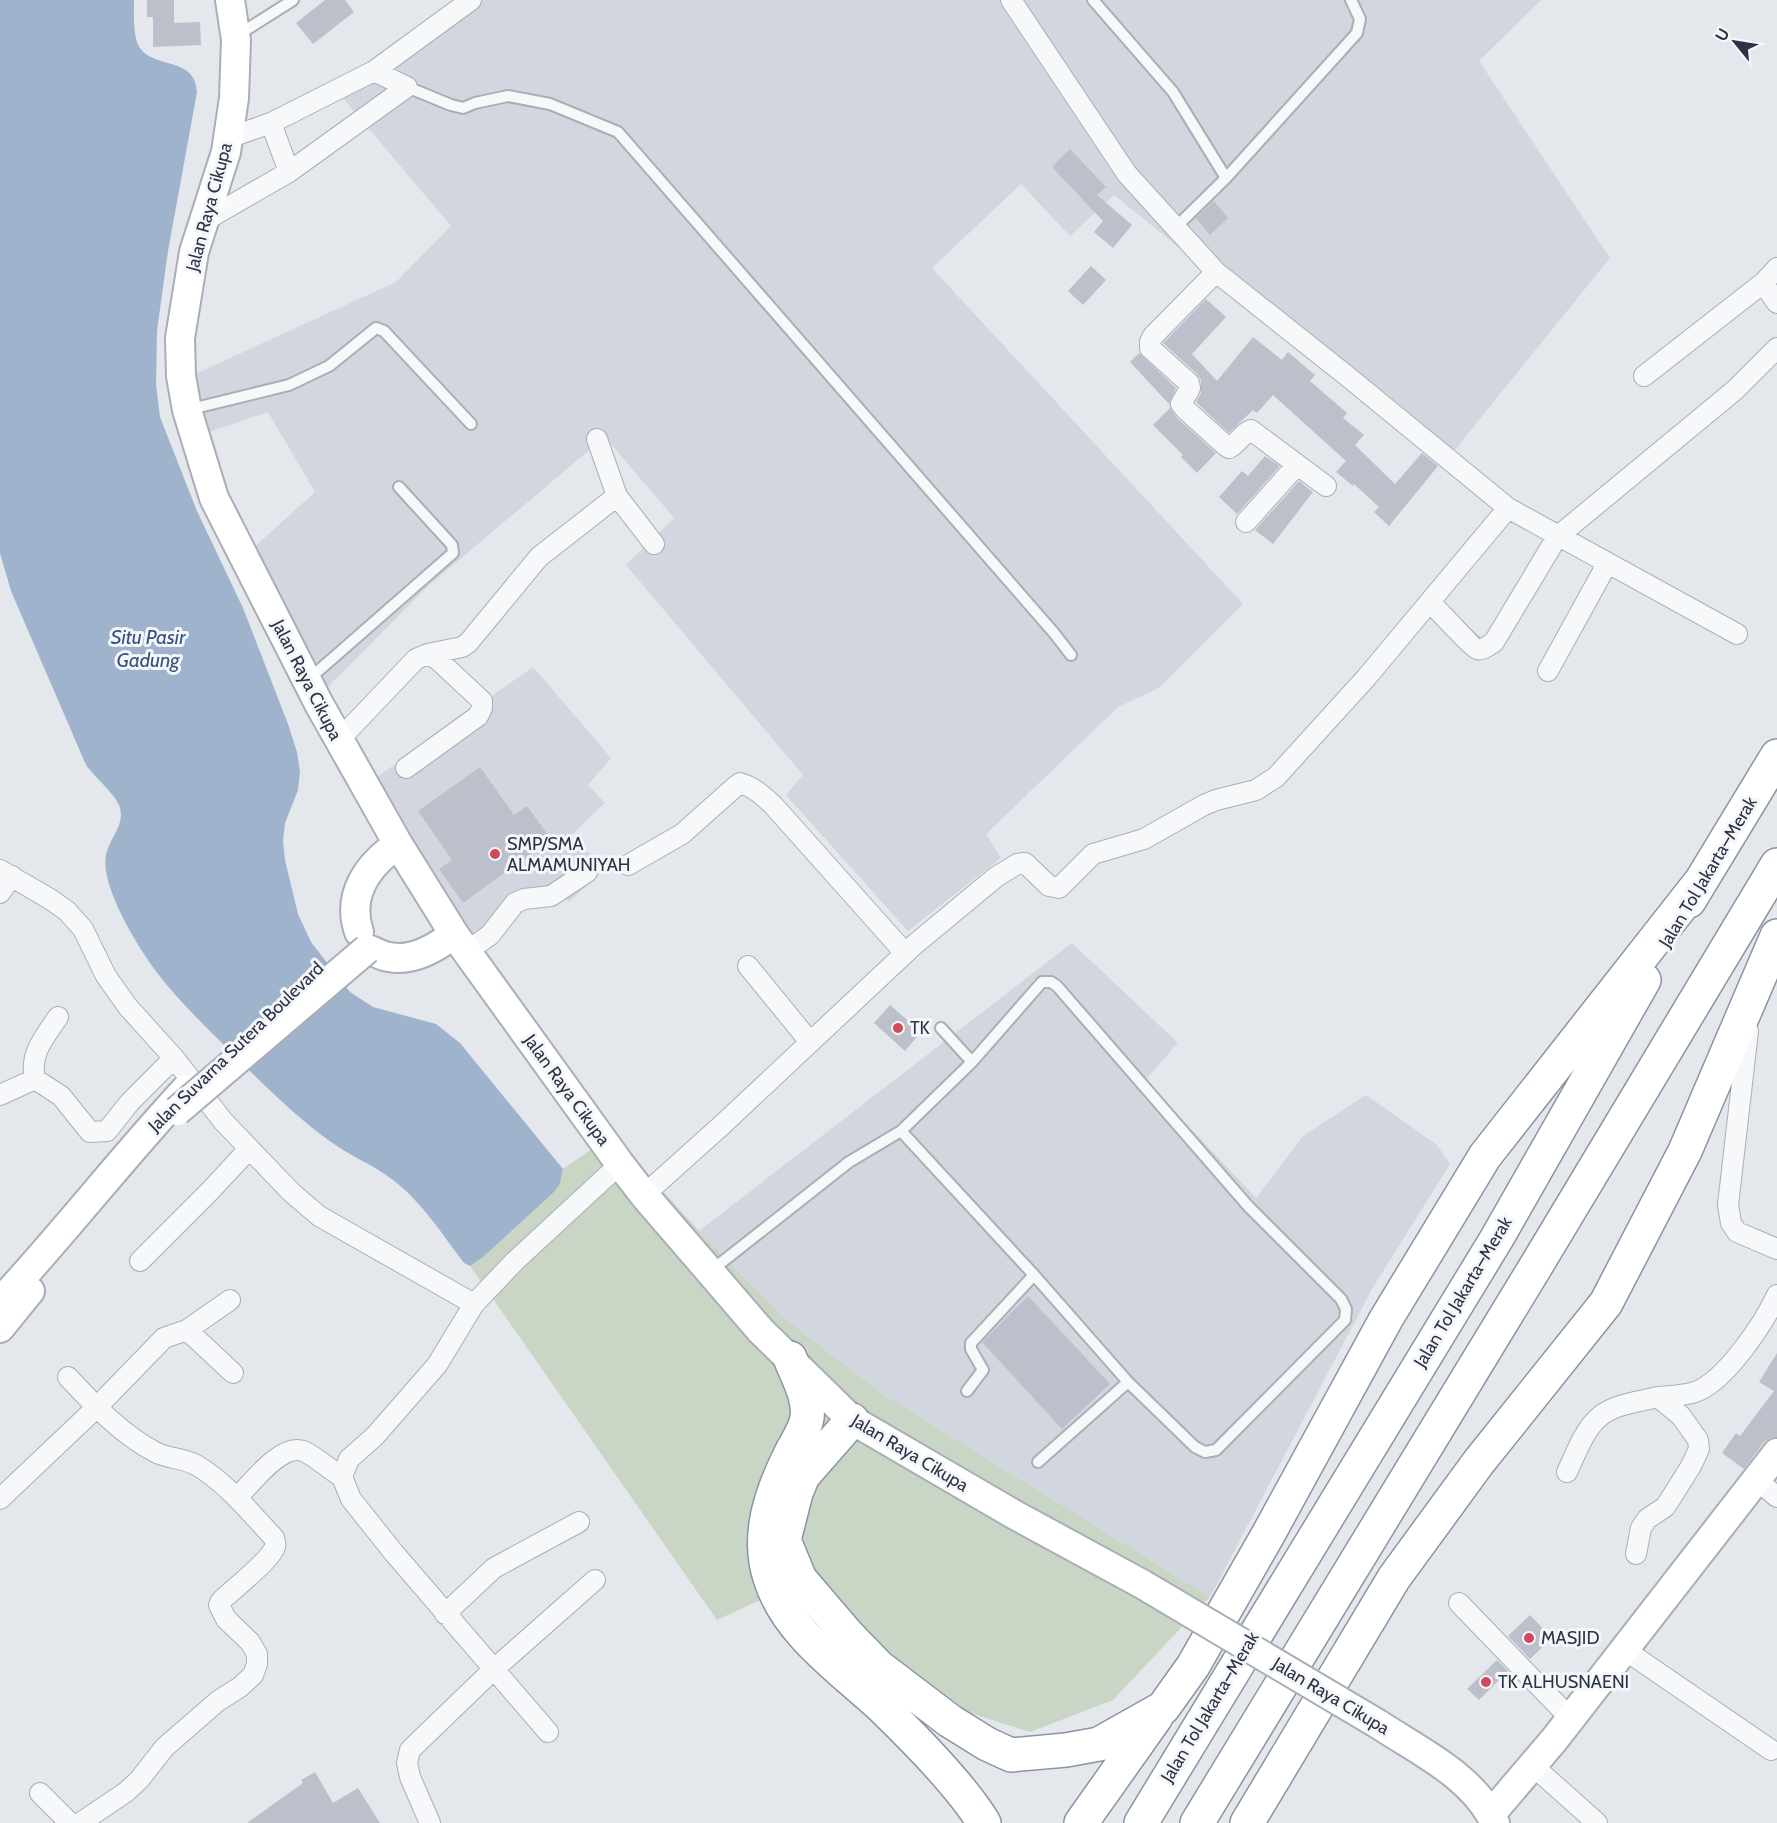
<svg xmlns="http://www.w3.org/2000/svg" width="1777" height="1823" viewBox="0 0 1777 1823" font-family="Cabin,sans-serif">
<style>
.built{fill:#d2d6de}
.green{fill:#c9d6c5}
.water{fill:#9fb4cc}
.building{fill:#bbc0ca}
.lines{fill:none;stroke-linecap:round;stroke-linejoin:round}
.lane-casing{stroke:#a9aeb7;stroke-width:14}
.street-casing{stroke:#a9aeb7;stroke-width:22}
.secondary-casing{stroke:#a9aeb7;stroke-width:32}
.highway-casing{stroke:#8b94a3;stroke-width:36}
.lane{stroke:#f7f8fa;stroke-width:10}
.street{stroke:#f7f8fa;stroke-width:20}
.secondary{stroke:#fff;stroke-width:28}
.highway{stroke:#fff;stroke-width:33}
.secondary-bridge-casing{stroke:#a9aeb7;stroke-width:32;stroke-linecap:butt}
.secondary-bridge{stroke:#fff;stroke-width:28}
.poi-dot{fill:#d1495b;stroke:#f4f6f9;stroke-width:2}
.labels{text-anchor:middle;stroke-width:6;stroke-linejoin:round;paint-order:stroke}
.street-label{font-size:18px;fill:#2b3445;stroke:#f4f6f9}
.poi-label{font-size:18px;fill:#2b3445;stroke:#f4f6f9;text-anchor:start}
.water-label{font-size:20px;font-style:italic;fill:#34527a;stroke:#f4f6f9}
</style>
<rect width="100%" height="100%" fill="#e4e7ec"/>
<path class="built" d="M 465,0 L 1541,0 L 1479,61 L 1610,258 L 1445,462 L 1114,195 L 1070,236 L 1021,184 L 932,268 L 1243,604 L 1159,688 L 1118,707 L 986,834 L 1001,858 L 908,931 L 786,795 L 803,775 L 626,565 L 674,518 L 605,437 L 428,586 L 319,696 L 252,549 L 315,492 L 268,412 L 209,432 L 193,375 L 396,282 L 451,226 L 338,92 Z
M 533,667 L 611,758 L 588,785 L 605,803 L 571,835 L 605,869 L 569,902 L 554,886 L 473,953 L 367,784 Z
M 1072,943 L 1178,1043 L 1145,1080 L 1256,1198 L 1303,1136 L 1366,1095 L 1437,1145 L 1450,1164 L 1372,1289 L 1210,1597 L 881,1393 L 783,1317 L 699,1231 Z"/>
<path class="green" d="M 612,1135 L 699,1231 L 783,1317 L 881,1393 L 1210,1597 L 1113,1700 L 1030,1732 L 940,1703 L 797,1583 L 717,1620 L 470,1266 L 554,1192 L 560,1184 L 563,1169 Z"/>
<path class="water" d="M 0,0 L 134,0 C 134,14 133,29 137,42 C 148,72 195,53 197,92 L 168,251 L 157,331 L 156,385 L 160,417 L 197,511 L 243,608 L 288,724 L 297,752 L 300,772 L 298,790 L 285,823 L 283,841 L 285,860 L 298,914 L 311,942 L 350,992 L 373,1007 L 436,1024 L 460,1043 L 563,1169 L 560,1184 L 554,1192 L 483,1257 L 470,1266 L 464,1263 C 442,1234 422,1202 393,1180 C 374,1165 350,1156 331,1142 C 292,1114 257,1078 223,1044 C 200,1021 175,997 155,970 C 137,945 100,886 106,855 C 109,838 125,826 120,808 C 116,794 95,778 86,765 L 11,591 L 0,553 Z"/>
<path class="building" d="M 147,0 L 174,0 L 174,23 L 200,22 L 201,45 L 153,47 L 153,17 L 147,17 Z
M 325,0 L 345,0 L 354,12 L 313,44 L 296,23 Z
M 1070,149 L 1106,187 L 1097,195 L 1132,225 L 1113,248 L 1094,232 L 1103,221 L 1052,167 Z
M 1214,201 L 1228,218 L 1210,235 L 1196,218 Z
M 1091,266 L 1106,280 L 1083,305 L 1068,291 Z
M 1206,299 L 1226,317 L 1192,354 L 1217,381 L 1253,337 L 1282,360 L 1288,352 L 1315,375 L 1310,381 L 1347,413 L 1343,418 L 1364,435 L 1355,445 L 1395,484 L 1422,453 L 1438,466 L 1389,526 L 1374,512 L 1379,507 L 1354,484 L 1353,486 L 1336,472 L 1346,461 L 1273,395 L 1257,413 L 1253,410 L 1229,433 L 1196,402 L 1201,393 L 1201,380 L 1197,374 L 1163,343 Z
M 1139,353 L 1176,388 L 1169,404 L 1130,362 Z
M 1170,408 L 1177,418 L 1216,453 L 1197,473 L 1181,457 L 1183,455 L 1153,425 Z
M 1265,456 L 1280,466 L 1237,514 L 1219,497 L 1242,471 L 1248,476 Z
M 1299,481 L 1313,492 L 1273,544 L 1255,530 Z
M 480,767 L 514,815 L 527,806 L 551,839 L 463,903 L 439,869 L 452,860 L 418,811 Z
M 890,1005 L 921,1032 L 905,1051 L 874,1023 Z
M 1028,1296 L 1110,1384 L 1062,1429 L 982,1342 Z
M 1777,1353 L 1777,1437 L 1770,1438 L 1764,1442 L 1744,1469 L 1722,1453 L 1736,1433 L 1740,1436 L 1774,1391 L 1759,1382 Z
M 1530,1615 L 1552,1638 L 1530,1659 L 1508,1636 Z
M 1497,1660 L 1508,1671 L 1479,1700 L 1467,1689 Z
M 315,1772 L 333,1803 L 358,1788 L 380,1823 L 247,1823 L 303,1783 L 301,1780 Z"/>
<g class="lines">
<g class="lane-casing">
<path id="lane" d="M 1093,0 L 1173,92 L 1226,178 L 1176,227
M 238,35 L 293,0
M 407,87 L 451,105 L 463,108 L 475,103 L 508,96 L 550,104 L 618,132 L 1054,633 L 1071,655
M 1226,178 L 1357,33 L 1360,19 L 1351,0
M 187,410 L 289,385 L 329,366 L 376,328 L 384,331 L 471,424
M 309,679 L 453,553 L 452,545 L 399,487
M 941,1028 L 972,1062
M 712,1270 L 849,1162 L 901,1131 L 1034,1275 L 1128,1382 L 1195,1447 L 1205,1452 L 1216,1450 L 1345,1320 L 1346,1309 L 1341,1299 L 1248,1206 L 1057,986 L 1051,982 L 1042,982 L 972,1062 L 901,1131
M 967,1391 L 983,1370 L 971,1349 L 971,1343 L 1034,1275
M 1038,1462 L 1128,1382"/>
</g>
<g class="street-casing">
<path id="street" d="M 1011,0 L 1127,174 L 1216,272 L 1347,376 L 1508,508 L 1737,634
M 271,123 L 289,172 L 407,87 L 374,71
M 228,138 L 271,123 L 374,71 L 471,0
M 204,221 L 289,172
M 1777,268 L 1763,283 L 1777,303
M 1216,272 L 1153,336 L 1150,342 L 1150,348 L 1189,383 L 1190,388 L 1181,404 L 1185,409 L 1226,446 L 1229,448 C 1238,444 1242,433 1251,430 L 1326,486
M 1644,376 L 1763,283
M 617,496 L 654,544
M 1246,522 L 1297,465
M 1430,602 C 1437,609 1473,648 1477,649 C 1482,651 1489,645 1494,642 L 1557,537 L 1735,390 L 1777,348
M 428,654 L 462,647 L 468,643 L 539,557 L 617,496 L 597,439
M 1548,671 L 1607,564
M 338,741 L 416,659 L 428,654 L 438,660 L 482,701 L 482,708 L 478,716 L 406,768
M 628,865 L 682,834 L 736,786 L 740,783 C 754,787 763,796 773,805 L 905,953
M 0,870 L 50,899 L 67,911 L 83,929 L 106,976 L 128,1007 L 174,1058 L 223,1121 L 291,1192 L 319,1216 L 474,1304
M 0,893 L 12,876
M 466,952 L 490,935 L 515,903 L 524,899 L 551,896 L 587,872
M 748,966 L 810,1042
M 1748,1031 L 1728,1205 L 1731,1223 L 1737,1232 L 1777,1249
M 35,1079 C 29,1053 45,1037 58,1017
M 0,1095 L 35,1079 L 61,1096 L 90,1132 L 107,1131 L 130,1102 L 174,1058
M 644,1195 L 722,1125 L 914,945 L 996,877 L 1017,864 L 1025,863 L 1049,886 L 1059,888 L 1093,854 L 1144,839 L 1204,805 L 1216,800 L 1256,790 L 1276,777 L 1366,678 L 1508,508
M 140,1261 L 209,1192 L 249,1149
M 187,1330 L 233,1373
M 68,1377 C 93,1404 121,1434 155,1452 C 168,1459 185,1458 198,1466 C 227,1484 251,1513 274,1538 C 275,1541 276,1545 275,1547 C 269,1562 233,1589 221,1601 L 219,1605 L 226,1619 L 250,1642 L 257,1654 L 257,1664 L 253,1675 L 240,1687 L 218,1701 L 165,1747 L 139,1780 L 126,1792 L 80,1823
M 1658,1397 C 1670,1396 1683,1396 1695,1392 C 1725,1382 1764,1323 1777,1295
M 1567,1472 C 1575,1456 1583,1432 1597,1419 C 1612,1404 1638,1402 1658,1397 L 1681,1416 L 1698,1440 L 1699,1449 L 1691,1466 L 1671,1498 L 1665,1507 L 1647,1519 L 1641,1528 L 1636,1554
M 1757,1480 L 1777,1497
M 237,1498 C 251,1484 281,1443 303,1451 C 314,1455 330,1470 342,1477
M 0,1499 L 96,1408 L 164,1338 L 187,1330 L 230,1300
M 1459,1603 L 1570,1718
M 445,1614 L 494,1568 L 579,1522
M 1625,1650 L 1771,1750
M 548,1732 L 394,1553 L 351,1499 L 342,1477 L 349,1459 L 375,1436 L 437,1365 L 474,1304 L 515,1261 L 620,1164
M 1532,1765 L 1597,1823
M 40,1793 L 70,1823
M 430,1823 L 410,1777 L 407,1763 L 410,1750 L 493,1670 L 595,1580"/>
</g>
<g class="secondary-casing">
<path id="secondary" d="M 230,0 L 236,40 L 234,98 L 226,152 L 194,252 L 180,338 L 181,376 L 187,410 L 214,498 L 319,704 L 398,844 L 454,934 L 620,1164 L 644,1195 L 761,1331 L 852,1420 L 1015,1515 L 1142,1584
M 359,932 C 346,894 368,865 398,844
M 367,949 C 374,951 381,956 389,957 C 412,962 436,948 454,934
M 0,1302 C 64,1233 122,1158 186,1089
M 0,1328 L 30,1291
M 1378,1724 C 1419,1751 1473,1776 1495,1823
M 1491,1814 L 1554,1740 L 1777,1453"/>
</g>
<g class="highway-casing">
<path id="highway" d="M 1689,901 L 1777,756
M 790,1358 C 797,1376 810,1398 807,1418 C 805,1431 795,1444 790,1455 C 771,1493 756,1536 770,1578 C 787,1633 841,1669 882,1707 C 914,1738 961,1785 984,1823
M 852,1420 L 803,1476 L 796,1493 L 784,1540 L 800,1579 L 847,1634 L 879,1667 L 950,1721 L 987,1744 L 1011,1755 L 1066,1750 L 1099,1744 L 1163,1708 L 1193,1666 L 1269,1533 L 1386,1319 L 1485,1156 L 1701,881
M 1081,1823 L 1156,1717
M 1141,1823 L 1497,1238 L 1644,980
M 1197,1823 L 1539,1261 L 1777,865
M 1247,1823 L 1394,1578 L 1478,1463 L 1606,1303 L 1685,1151 L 1777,936"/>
</g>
<use href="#lane" class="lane"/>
<use href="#street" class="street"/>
<use href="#secondary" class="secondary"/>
<use href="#highway" class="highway"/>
<g class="secondary-bridge-casing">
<path id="secondary-bridge" d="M 177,1111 L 367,949
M 1142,1584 L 1378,1724"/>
</g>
<use href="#secondary-bridge" class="secondary-bridge"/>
</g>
<g class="poi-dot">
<circle cx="495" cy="854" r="6"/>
<circle cx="898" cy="1028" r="6"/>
<circle cx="1529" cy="1638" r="6"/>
<circle cx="1486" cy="1682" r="6"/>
</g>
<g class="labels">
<g class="street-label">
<text transform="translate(209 207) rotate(-75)" y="6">Jalan Raya Cikupa</text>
<text transform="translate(307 680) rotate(63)" y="6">Jalan Raya Cikupa</text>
<text transform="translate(1708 872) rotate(-59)" y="6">Jalan Tol Jakarta–Merak</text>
<text transform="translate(236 1047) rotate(-44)" y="6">Jalan Suvarna Sutera Boulevard</text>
<text transform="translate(567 1090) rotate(54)" y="6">Jalan Raya Cikupa</text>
<text transform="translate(1463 1292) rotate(-59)" y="6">Jalan Tol Jakarta–Merak</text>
<text transform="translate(910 1453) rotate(31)" y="6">Jalan Raya Cikupa</text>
<text transform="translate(1331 1696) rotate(31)" y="6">Jalan Raya Cikupa</text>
<text transform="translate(1210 1707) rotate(-59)" y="6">Jalan Tol Jakarta–Merak</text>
</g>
<g class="poi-label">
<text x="507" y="850">SMP/SMA<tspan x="507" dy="21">ALMAMUNIYAH</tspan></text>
<text x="910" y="1034">TK</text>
<text x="1541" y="1644">MASJID</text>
<text x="1498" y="1688">TK ALHUSNAENI</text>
</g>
<g class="water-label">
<text x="148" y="644">Situ Pasir<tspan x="148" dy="23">Gadung</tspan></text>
</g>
</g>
<g transform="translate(1735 42) rotate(300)" stroke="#f4f6f9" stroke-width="4.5" paint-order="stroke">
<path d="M0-4.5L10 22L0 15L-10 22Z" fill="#2b3445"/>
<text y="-9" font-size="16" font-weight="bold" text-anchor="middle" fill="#2b3445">U</text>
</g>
</svg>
